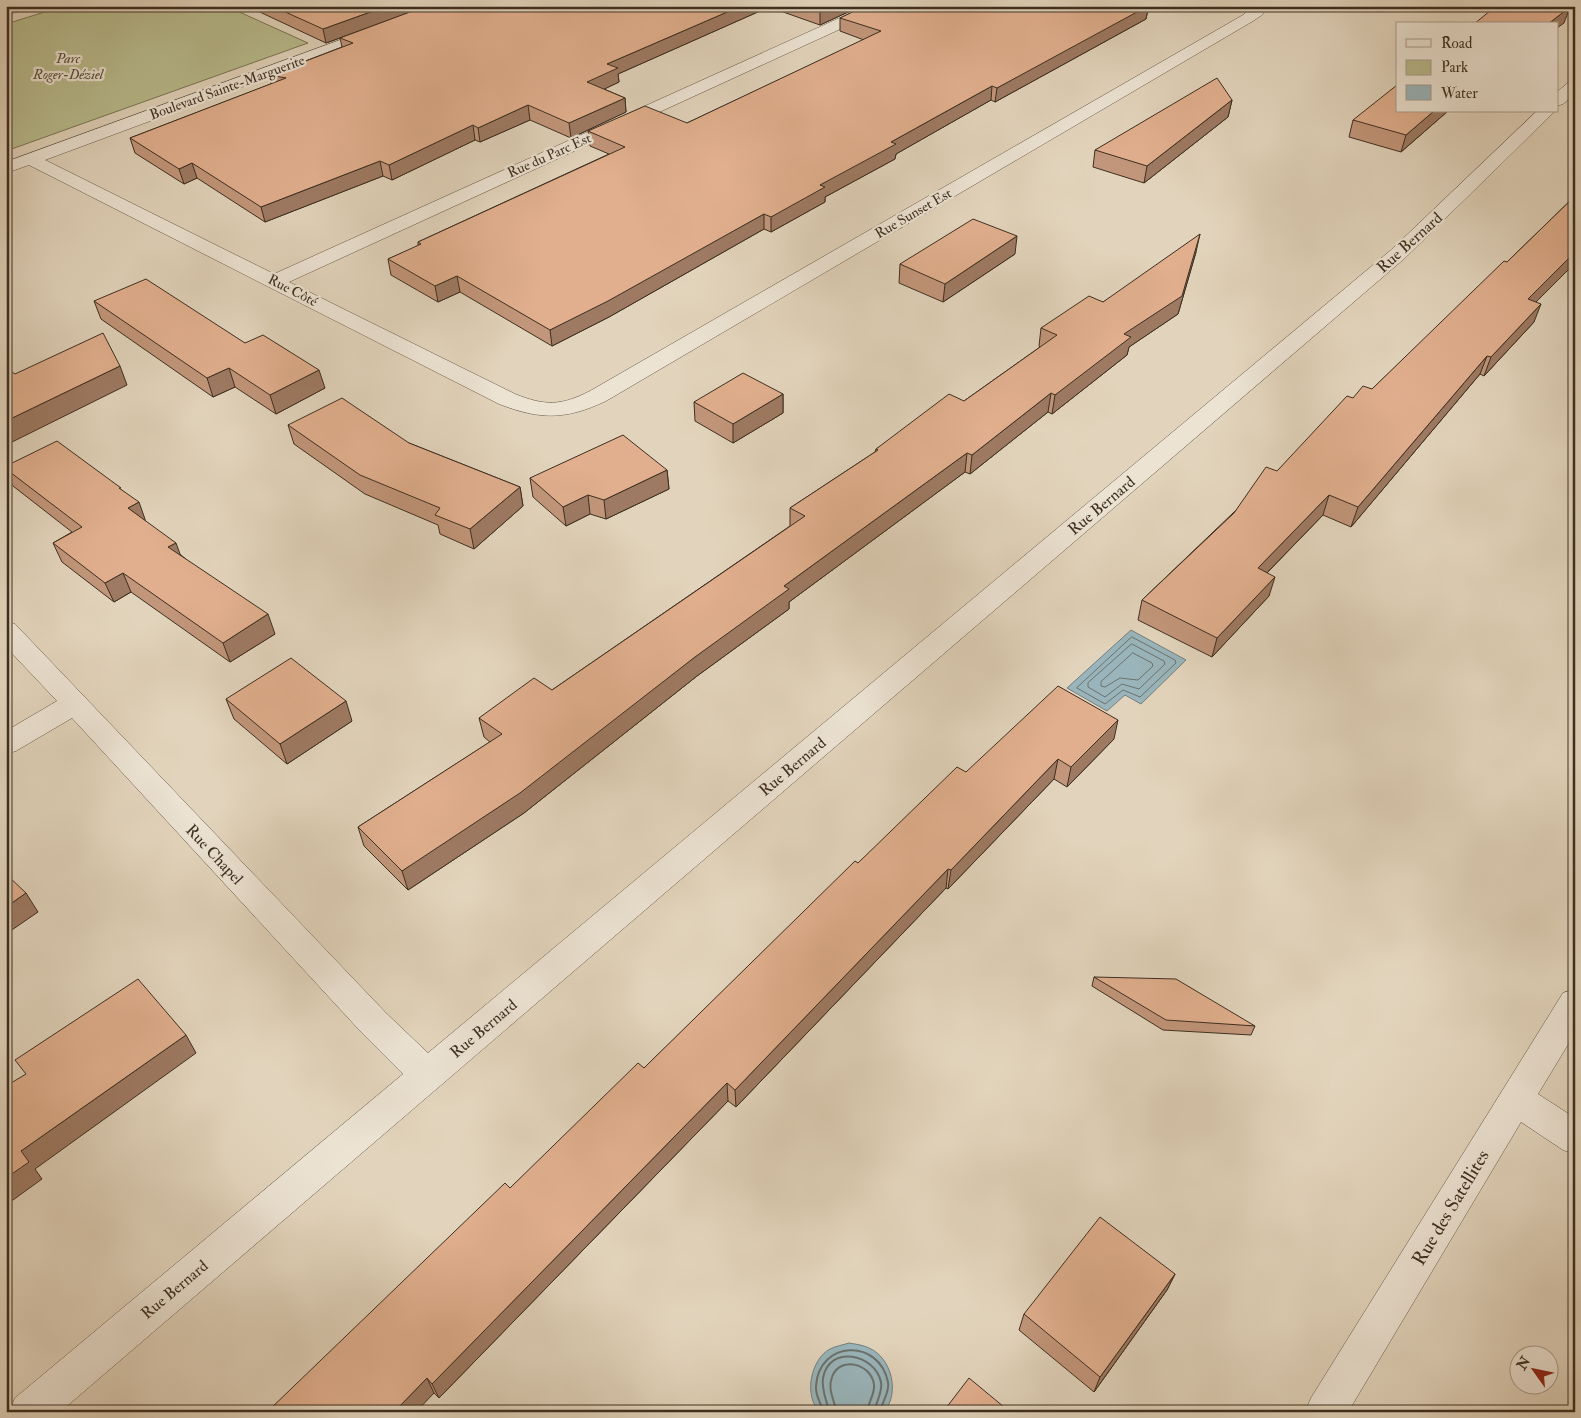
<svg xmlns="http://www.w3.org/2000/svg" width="1581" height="1418" viewBox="0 0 1581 1418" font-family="'IM FELL Double Pica',serif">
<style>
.green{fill:#b8bb8d;stroke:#7a7556}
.water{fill:#99b5bb;stroke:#747f7d}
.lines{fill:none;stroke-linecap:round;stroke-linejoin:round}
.shore-far1{stroke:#6b726e;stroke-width:1}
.shore{stroke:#6b726e;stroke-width:2}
.minor-casing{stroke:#665847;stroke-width:1}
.minor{fill:#ece3d3;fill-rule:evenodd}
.wall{fill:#c2967a;stroke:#3d2f20}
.shaded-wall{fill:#9e7a63;stroke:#3d2f20}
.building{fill:#e1af8e;stroke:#3d2f20}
.labels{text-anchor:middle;stroke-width:4.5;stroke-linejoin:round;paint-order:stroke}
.far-park-label{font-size:14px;font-style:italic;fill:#564b36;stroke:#ece3d3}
.far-street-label{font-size:14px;fill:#3d2f20;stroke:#ece3d3}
.street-label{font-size:16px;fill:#3d2f20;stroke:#ece3d3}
.near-street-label{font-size:19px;fill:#3d2f20;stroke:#ece3d3}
</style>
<rect width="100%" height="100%" fill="#e2d4bc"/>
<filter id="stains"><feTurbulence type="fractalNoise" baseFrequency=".004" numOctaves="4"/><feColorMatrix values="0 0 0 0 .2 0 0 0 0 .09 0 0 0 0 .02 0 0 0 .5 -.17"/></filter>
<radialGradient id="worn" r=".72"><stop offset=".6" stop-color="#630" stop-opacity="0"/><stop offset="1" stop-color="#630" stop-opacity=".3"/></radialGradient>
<path class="green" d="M 64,6 L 226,6 L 308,43 L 6,151 L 6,24 Z"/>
<path class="water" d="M 1131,630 L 1186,660 L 1141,704 L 1125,695 L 1107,711 L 1067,688 Z
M 849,1343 C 855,1344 863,1345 869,1348 C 892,1358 900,1393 884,1412 L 820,1412 C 803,1396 811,1359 830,1349 C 836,1346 843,1345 849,1343 Z"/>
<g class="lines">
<path class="shore-far1" d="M 1132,637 L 1175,660 L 1176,663 L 1140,697 L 1123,690 L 1105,704 L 1077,688 Z
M 1132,644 L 1164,661 L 1165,664 L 1139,689 L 1122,684 L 1105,697 L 1088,687 L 1088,683 Z
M 1133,653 L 1152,663 L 1153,666 L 1138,680 L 1120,678 L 1105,687 L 1101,686 L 1101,682 Z"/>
<path class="shore" d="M 823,1412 C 821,1403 815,1395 816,1386 C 819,1340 879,1338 888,1382 C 890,1392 882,1402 880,1412
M 829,1412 C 827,1401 821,1389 823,1378 C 829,1344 875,1354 881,1382 C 883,1392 876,1402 874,1412
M 836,1412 C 835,1400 827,1390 832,1377 C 840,1355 872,1364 874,1385 C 875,1394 868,1403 867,1412"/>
<g class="minor-casing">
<path id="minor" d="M 6,6 L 30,6 L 28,9 L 6,15 Z
M 433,6 L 454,6 L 452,9 L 45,160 L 274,274 L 866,6 L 886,6 L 884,9 L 289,282 L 515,394 C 545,406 561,406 590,391 L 1243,15 L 1253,6 L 1268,6 L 1262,15 L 1253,21 L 606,401 C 566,420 540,420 499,404 L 29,165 L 6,173 L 6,162 Z
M 1575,80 L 1575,94 L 1563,104 L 1557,106 L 1557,92 L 1569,82 Z
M 1537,111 L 1555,111 L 1405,258 L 60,1412 L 9,1412 L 15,1398 L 403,1074 L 362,1033 L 72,718 L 16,751 L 6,754 L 6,731 L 57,701 L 6,647 L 6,621 L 15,624 L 386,1013 L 428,1053 L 1391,250 Z
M 1575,989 L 1575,1033 L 1538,1094 L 1575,1118 L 1575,1154 L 1563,1150 L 1521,1122 L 1348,1412 L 1305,1412 L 1311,1398 L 1563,993 Z"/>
</g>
<use href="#minor" class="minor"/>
</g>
<path class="wall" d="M 247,6 L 861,6 L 820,25 L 769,7 L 618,74 L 619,82 L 604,89 L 625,98 L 626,112 L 571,138 L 530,120 L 480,142 L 475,140 L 392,180 L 383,176 L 265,222 L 197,178 L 184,184 L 135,153 L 130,138 L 271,84 L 269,75 L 342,47 L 340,38 L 326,43 Z
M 1374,6 L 1395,6 L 1389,11 Z
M 1148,9 L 1146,19 L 995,102 L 991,100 L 896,154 L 895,159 L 825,197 L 825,202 L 771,232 L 764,229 L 609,317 L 552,346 L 460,292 L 438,302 L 391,275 L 388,259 L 418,246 L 418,242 L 609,154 L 590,146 L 588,131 L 687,123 L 864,40 L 840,31 L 840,18 Z
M 1232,100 L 1228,117 L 1144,183 L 1093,167 L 1095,150 Z
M 1448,111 L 1401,152 L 1349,137 L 1353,120 Z
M 1575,196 L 1575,263 L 1536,302 L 1534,322 L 1484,376 L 1480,374 L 1351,527 L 1323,515 L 1267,573 L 1269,596 L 1212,657 L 1138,620 L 1142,600 L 1277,471 L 1353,398 L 1372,389 L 1507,262 Z
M 1196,252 L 1178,314 L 1129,347 L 1127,355 L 1052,414 L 1048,412 L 970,474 L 965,472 L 789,602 L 789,609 L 697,676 L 524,813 L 408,890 L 364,846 L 358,827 L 490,742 L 484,737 L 479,718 L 552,690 L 790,526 L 790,508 L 875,452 L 876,449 L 964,401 L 1040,347 L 1039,346 L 1041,328 L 1103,302 Z
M 1015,254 L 943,302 L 899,283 L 900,264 Z
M 94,301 L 245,343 L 325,388 L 276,414 L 235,387 L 213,397 L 101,319 Z
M 783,394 L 783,413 L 733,443 L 695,421 L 694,402 Z
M 288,425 L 409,443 L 520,487 L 523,506 L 474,549 L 440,534 L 438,525 L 365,494 L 294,444 Z
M 6,466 L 122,490 L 146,522 L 181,555 L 275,634 L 230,662 L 131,592 L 114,602 L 62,562 L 53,543 L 72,532 L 13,486 L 6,473 Z
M 667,470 L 669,489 L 606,519 L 590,514 L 566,526 L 533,497 L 530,478 Z
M 226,699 L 352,721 L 287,764 L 234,719 Z
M 1114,739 L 1067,787 L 1054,779 L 948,889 L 946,888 L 736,1107 L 728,1101 L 439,1398 L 434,1393 L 267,1412 L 510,1188 L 644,1068 L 858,863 L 966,772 Z
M 1094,977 L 1255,1026 L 1251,1035 L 1163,1030 L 1092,986 Z
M 1175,1274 L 1167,1290 L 1094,1392 L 1019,1330 L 1024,1314 Z"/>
<path class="shaded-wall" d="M 387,6 L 427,6 L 326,43 L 323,29 Z
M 741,6 L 769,6 L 769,7 L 618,74 L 619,82 L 588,97 L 587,82 L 607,64 Z
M 831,6 L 861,6 L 820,25 L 820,11 Z
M 1136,6 L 1154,6 L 1148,9 L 1146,19 L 995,102 L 997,88 Z
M 1391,6 L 1395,6 L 1389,11 Z
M 1570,7 L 1564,23 L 1557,28 L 1557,24 L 1548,24 Z
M 992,86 L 991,100 L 896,154 L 895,159 L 825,197 L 825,202 L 771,232 L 771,217 L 820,185 L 891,142 Z
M 625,98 L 626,112 L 571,138 L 569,123 Z
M 1232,100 L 1228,117 L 1144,183 L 1147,166 Z
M 528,105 L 530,120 L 480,142 L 478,128 Z
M 1434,111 L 1448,111 L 1401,152 L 1406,135 Z
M 473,125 L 475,140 L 392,180 L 389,165 Z
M 380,161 L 383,176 L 265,222 L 261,207 Z
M 192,163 L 197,178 L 184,184 L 179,169 Z
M 764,214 L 764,229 L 609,317 L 552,346 L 550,330 Z
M 1200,234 L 1196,252 L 1178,314 L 1129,347 L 1127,355 L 1052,414 L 1055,395 L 1124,334 Z
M 1017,236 L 1015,254 L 943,302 L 945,284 Z
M 1575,252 L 1575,263 L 1521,317 L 1528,299 Z
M 457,276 L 460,292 L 438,302 L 435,286 Z
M 1541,304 L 1534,322 L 1484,376 L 1491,357 Z
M 1487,356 L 1480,374 L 1351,527 L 1358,507 Z
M 120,366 L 127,385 L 6,445 L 6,421 Z
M 229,368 L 235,387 L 213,397 L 207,378 Z
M 319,370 L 325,388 L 276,414 L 270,395 Z
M 1051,393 L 1048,412 L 970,474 L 972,455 Z
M 783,394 L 783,413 L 733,443 L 733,424 Z
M 967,453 L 965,472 L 789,602 L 789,609 L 697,676 L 524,813 L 408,890 L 402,871 L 695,657 L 784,586 Z
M 667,470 L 669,489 L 606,519 L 604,500 Z
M 520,487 L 523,506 L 474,549 L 470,529 Z
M 588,495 L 590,514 L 566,526 L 563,507 Z
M 1329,495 L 1323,515 L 1252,588 L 1258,568 Z
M 139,502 L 146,522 L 128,508 Z
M 176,543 L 183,562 L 168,547 Z
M 123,573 L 131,592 L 114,602 L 105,583 Z
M 1275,577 L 1269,596 L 1212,657 L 1217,638 Z
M 268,614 L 275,634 L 230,662 L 223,643 Z
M 346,701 L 352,721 L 287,764 L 280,744 Z
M 1118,720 L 1114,739 L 1067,787 L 1071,767 Z
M 1058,759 L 1054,779 L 948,889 L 951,870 Z
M 948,869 L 946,888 L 736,1107 L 735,1090 Z
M 26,893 L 38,912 L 6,934 L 6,907 Z
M 186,1035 L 196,1053 L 35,1169 L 42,1179 L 6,1205 L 6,1178 L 21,1151 Z
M 727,1083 L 728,1101 L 439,1398 L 432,1384 Z
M 1175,1274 L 1167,1290 L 1094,1392 L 1100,1377 Z
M 427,1378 L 434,1393 L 416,1412 L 394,1412 Z"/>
<path class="building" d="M 272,6 L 387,6 L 323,29 Z
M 426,6 L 741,6 L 607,64 L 618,68 L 587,82 L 625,98 L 569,123 L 528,105 L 478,128 L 473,125 L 389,165 L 380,161 L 261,207 L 192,163 L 179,169 L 130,138 L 286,78 L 269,75 L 353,43 L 340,38 Z
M 806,6 L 831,6 L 820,11 Z
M 865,6 L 1148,6 L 997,88 L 992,86 L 891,142 L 896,144 L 820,185 L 825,187 L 771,217 L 764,214 L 608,301 L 550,330 L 457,276 L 435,286 L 388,259 L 421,244 L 418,242 L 625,147 L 588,131 L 645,106 L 687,123 L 881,31 L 840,18 Z
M 1496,6 L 1567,6 L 1570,7 L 1548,24 L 1474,24 Z
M 1217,78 L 1232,100 L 1147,166 L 1095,150 Z
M 1397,85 L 1397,111 L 1434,111 L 1406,135 L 1353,120 Z
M 1575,196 L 1575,252 L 1528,299 L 1541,304 L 1491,357 L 1487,356 L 1358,507 L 1329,495 L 1258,568 L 1275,577 L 1217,638 L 1142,600 L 1234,513 L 1266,467 L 1277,471 L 1347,396 L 1353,398 L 1363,386 L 1372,389 L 1504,261 L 1507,262 Z
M 973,219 L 1017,236 L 945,284 L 900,264 Z
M 1200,234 L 1182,296 L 1124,334 L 1131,337 L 1055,395 L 1051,393 L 972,455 L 967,453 L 784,586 L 789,589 L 695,657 L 520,793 L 402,871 L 358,827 L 502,734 L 479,718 L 534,678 L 552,690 L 805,516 L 790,508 L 878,450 L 876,449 L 949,394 L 964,401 L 1057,335 L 1041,328 L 1089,296 L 1103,302 Z
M 146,279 L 245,343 L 263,335 L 319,370 L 270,395 L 229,368 L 207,378 L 94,301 Z
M 103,333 L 120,366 L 6,421 L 6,368 L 15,374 Z
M 743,373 L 783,394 L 733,424 L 694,402 Z
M 342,398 L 409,443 L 520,487 L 470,529 L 435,515 L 440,508 L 360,475 L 288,425 Z
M 623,435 L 667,470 L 604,500 L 588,495 L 563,507 L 530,478 Z
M 57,441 L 121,488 L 119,488 L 139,502 L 128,508 L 176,543 L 168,547 L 268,614 L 223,643 L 123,573 L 105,583 L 53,543 L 82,527 L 6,469 L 6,466 Z
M 291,658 L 346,701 L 280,744 L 226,699 Z
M 1058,686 L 1118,720 L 1071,767 L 1058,759 L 951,870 L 948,869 L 735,1090 L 727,1083 L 432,1384 L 427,1378 L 394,1412 L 267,1412 L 505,1183 L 510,1188 L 638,1063 L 644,1068 L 855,861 L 858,863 L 957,767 L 966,772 Z
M 6,874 L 26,893 L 6,907 Z
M 1094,977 L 1176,979 L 1255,1026 L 1166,1020 Z
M 138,979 L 186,1035 L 21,1151 L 29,1162 L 6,1178 L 6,1086 L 26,1074 L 15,1060 Z
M 1100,1217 L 1175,1274 L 1100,1377 L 1024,1314 Z
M 969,1378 L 1010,1412 L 943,1412 Z"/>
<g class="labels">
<g class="far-park-label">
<text x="68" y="63">Parc<tspan x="68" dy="16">Roger-Déziel</tspan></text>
</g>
<g class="far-street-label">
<text transform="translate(227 87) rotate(-20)" y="5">Boulevard Sainte-Marguerite</text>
<text transform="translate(549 155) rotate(-24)" y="5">Rue du Parc Est</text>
<text transform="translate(913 213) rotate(-30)" y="5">Rue Sunset Est</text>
<text transform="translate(293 290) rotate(27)" y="5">Rue Côté</text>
</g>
<g class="street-label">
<text transform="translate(1409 242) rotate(-42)" y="6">Rue Bernard</text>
<text transform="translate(1101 505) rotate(-40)" y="6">Rue Bernard</text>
<text transform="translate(792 766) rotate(-40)" y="6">Rue Bernard</text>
<text transform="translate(215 854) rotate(47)" y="6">Rue Chapel</text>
<text transform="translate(483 1028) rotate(-40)" y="6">Rue Bernard</text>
<text transform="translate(174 1289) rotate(-40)" y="6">Rue Bernard</text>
</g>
<g class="near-street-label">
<text transform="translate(1450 1207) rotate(-59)" y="7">Rue des Satellites</text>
</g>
</g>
<rect width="1581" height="1418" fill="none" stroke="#e2d4bc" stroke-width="25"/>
<rect x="8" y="8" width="1566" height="1403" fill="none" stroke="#3d2f20" stroke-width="2.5"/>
<rect x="12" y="12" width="1556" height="1393" fill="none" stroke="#3d2f20"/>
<rect x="1396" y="22" width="162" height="90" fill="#ece3d3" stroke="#a69b8b"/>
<rect x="1406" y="39" width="25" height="8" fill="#ece3d3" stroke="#a69b8b"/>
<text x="1441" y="48" font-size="15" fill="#3d2f20">Road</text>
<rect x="1406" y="60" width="25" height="15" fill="#b8bb8d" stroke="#a69b8b"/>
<text x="1441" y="72" font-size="15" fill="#3d2f20">Park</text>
<rect x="1406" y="85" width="25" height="15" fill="#99b5bb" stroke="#a69b8b"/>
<text x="1441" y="98" font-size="15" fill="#3d2f20">Water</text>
<g transform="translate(1534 1370) rotate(303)"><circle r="24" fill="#ece3d3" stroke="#a69b8b"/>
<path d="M0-4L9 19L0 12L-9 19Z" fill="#8f2418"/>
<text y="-8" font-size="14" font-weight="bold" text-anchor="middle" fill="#3d2f20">N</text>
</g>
<rect width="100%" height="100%" filter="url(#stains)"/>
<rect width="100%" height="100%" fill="url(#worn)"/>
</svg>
